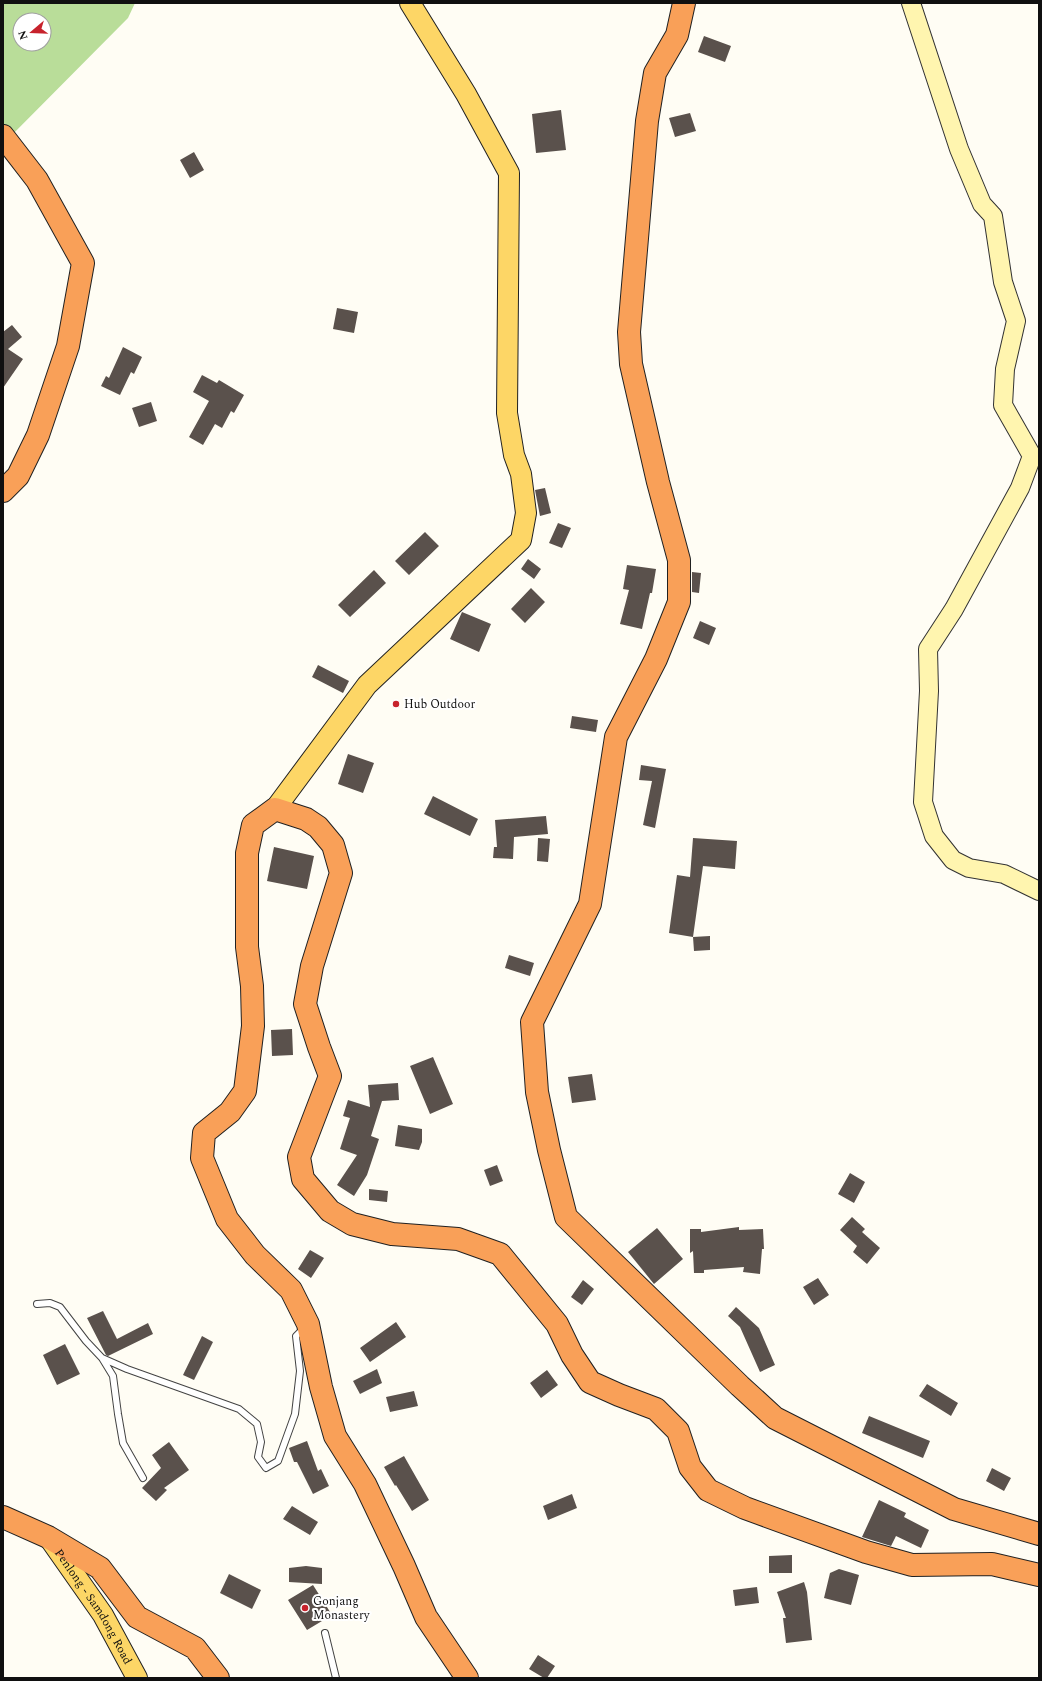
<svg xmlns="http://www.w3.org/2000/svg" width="1042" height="1681" viewBox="0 0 1042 1681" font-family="Spectral,serif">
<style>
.forest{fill:#b9dd99;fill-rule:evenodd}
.building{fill:#5a514c}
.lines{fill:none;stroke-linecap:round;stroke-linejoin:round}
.lane-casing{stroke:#434343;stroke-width:8}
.secondary-casing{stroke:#323232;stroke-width:20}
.primary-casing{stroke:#212121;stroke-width:22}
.highway-casing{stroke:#212121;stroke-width:24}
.lane{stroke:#fff;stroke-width:6}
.secondary{stroke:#fff5af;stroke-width:18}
.primary{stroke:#fdd666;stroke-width:20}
.highway{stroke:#f9a058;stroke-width:22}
.poi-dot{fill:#c7222c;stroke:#fff;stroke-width:1.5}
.labels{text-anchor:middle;stroke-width:4;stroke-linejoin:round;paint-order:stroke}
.poi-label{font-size:12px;fill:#101010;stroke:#fff;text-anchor:start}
.street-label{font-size:12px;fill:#101010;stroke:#fff}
</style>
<rect width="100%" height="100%" fill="#fffdf4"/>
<path class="forest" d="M 3,3 L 135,3 L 128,18 L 3,144 ZM 20,20 L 44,20 L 44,44 L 20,44 Z"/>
<path class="building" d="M 704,36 L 731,46 L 725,62 L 698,52 Z
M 561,110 L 566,150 L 536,153 L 532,114 Z
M 690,113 L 696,131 L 675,137 L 669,118 Z
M 194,152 L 204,170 L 190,178 L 180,160 Z
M 337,308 L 358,312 L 354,333 L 333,329 Z
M 12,325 L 22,337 L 8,349 L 23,359 L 3,388 L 3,332 Z
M 123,347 L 142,357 L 134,374 L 131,372 L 120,395 L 101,386 L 106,376 L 109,378 Z
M 202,375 L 217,383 L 219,380 L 244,395 L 234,413 L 231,411 L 222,428 L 215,424 L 203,445 L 189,437 L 209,401 L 193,392 Z
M 151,402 L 157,421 L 139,427 L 132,408 Z
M 545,488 L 551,513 L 540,516 L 535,490 Z
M 558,523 L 571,528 L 562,548 L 549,543 Z
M 425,532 L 439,546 L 409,575 L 395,561 Z
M 528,559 L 541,569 L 534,579 L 521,569 Z
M 627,565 L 656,569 L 652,593 L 650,593 L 642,629 L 620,624 L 629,590 L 623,589 Z
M 374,570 L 386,583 L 350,617 L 338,605 Z
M 692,572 L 701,573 L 699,593 L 692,592 Z
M 531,588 L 545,602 L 525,623 L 511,609 Z
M 462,612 L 491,624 L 479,652 L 450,639 Z
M 700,621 L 716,628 L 709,645 L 693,638 Z
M 318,665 L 349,681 L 343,693 L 312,677 Z
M 572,716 L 598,720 L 596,732 L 570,728 Z
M 348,754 L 374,763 L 363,793 L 338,784 Z
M 641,765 L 666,769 L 655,828 L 643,825 L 652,781 L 639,780 Z
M 433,796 L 478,819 L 470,836 L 424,814 Z
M 546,816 L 548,834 L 514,837 L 513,859 L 493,858 L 494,847 L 497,847 L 495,820 Z
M 538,838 L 550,839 L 548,862 L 537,861 Z
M 693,838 L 737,841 L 735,869 L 703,866 L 693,937 L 669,933 L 677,875 L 690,877 Z
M 274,847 L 314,856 L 307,889 L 267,881 Z
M 710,936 L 710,950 L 694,951 L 693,937 Z
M 509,955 L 534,963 L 530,976 L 505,968 Z
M 292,1029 L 293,1055 L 272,1056 L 271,1030 Z
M 433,1057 L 453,1104 L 430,1114 L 410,1066 Z
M 592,1074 L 596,1100 L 572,1103 L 568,1077 Z
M 398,1083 L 399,1100 L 382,1101 L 371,1136 L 379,1139 L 367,1175 L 354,1196 L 337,1185 L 357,1155 L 340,1149 L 350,1118 L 343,1116 L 348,1100 L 370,1107 L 368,1085 Z
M 398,1125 L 422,1129 L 422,1142 L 419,1150 L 395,1146 Z
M 497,1165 L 503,1181 L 490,1186 L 484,1170 Z
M 850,1173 L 865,1182 L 854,1203 L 838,1194 Z
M 369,1189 L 388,1191 L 387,1202 L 369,1200 Z
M 852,1217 L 865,1229 L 862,1232 L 880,1248 L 867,1264 L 853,1252 L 857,1246 L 840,1230 Z
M 739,1227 L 739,1230 L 763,1229 L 764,1249 L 762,1249 L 760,1274 L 743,1272 L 744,1267 L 704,1270 L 704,1273 L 694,1273 L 693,1251 L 690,1253 L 690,1229 L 701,1229 L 701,1232 Z
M 657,1228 L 683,1259 L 654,1284 L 628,1252 Z
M 310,1250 L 324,1258 L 311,1278 L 298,1269 Z
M 818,1278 L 829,1295 L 814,1305 L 803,1287 Z
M 583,1280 L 594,1289 L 582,1305 L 571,1297 Z
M 736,1307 L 759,1328 L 775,1365 L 760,1372 L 740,1327 L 728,1316 Z
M 103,1311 L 117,1339 L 148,1323 L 153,1334 L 108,1356 L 106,1355 L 87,1318 Z
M 396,1322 L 406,1337 L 370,1362 L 360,1348 Z
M 202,1336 L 213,1342 L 194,1380 L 183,1375 Z
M 65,1344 L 80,1374 L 57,1385 L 43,1355 Z
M 377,1369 L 382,1383 L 360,1394 L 353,1381 Z
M 547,1370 L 558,1385 L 541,1398 L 530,1383 Z
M 927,1384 L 958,1403 L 951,1416 L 919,1396 Z
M 414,1391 L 418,1406 L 390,1412 L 386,1397 Z
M 869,1416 L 930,1441 L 923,1458 L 862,1433 Z
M 307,1441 L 318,1471 L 321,1469 L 329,1486 L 313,1494 L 297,1462 L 294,1462 L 289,1448 Z
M 169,1442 L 189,1470 L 164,1488 L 167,1490 L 156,1501 L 142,1488 L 161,1468 L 152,1455 Z
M 404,1456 L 429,1500 L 412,1511 L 396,1485 L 395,1486 L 384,1467 Z
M 992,1468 L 1011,1478 L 1004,1491 L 986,1481 Z
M 572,1494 L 577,1508 L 548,1520 L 543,1506 Z
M 879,1500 L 906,1513 L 904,1517 L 929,1530 L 921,1548 L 896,1536 L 891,1546 L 862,1537 Z
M 292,1506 L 318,1522 L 310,1535 L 283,1519 Z
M 792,1555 L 792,1573 L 769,1573 L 769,1556 Z
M 306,1566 L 322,1568 L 322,1584 L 289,1582 L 289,1568 Z
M 839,1569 L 859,1575 L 851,1605 L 824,1598 L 830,1573 Z
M 229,1574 L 261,1590 L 252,1609 L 220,1593 Z
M 804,1582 L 807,1592 L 812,1640 L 786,1643 L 783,1618 L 786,1618 L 777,1592 Z
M 313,1585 L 332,1615 L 307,1630 L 288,1600 Z
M 757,1587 L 759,1603 L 735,1606 L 733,1590 Z
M 538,1655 L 555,1666 L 547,1678 L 544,1678 L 529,1669 Z"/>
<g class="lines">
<g class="lane-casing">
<path id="lane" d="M 37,1304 L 50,1303 L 60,1307 L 86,1341 L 102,1358 L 127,1369 L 239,1409 L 257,1424 L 261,1442 L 258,1457 L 266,1468 L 278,1461 L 295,1414 L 300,1371 L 296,1336 L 304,1328
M 102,1358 L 113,1376 L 118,1414 L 123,1443 L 143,1478
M 325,1633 L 336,1678"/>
</g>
<g class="secondary-casing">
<path id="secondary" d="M 911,3 L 959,149 L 982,204 L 993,216 L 1003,282 L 1016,321 L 1005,369 L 1003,405 L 1032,456 L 1020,488 L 954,609 L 928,649 L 929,691 L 923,802 L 934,836 L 953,860 L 969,868 L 1004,874 L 1039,891"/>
</g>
<g class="primary-casing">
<g id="primary">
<path d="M 275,809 L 367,685 L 521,540 L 526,513 L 521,474 L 514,455 L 507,413 L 509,173 L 466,94 L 410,3"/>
<path id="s1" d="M 49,1538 L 103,1615 L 137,1678"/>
</g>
</g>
<g class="highway-casing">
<path id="highway" d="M 684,3 L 677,35 L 655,73 L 647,121 L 629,332 L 631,364 L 658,482 L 679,560 L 679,602 L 656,659 L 616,737 L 590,904 L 532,1022 L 537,1092 L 549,1150 L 566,1217 L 740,1386 L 775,1418 L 954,1509 L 1039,1534
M 3,136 L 37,180 L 83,263 L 68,346 L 38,435 L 18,476 L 3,491
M 3,1517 L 48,1537 L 100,1568 L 137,1617 L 195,1648 L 218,1678
M 467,1678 L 426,1617 L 404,1566 L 365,1484 L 335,1436 L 321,1387 L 308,1324 L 291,1290 L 255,1255 L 227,1219 L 202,1158 L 204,1133 L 230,1112 L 245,1091 L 253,1026 L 252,986 L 247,947 L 247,853 L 253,825 L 275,809 L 306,819 L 318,827 L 333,845 L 341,873 L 312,966 L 305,1004 L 319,1047 L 330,1076 L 299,1157 L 303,1179 L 330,1211 L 352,1224 L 392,1234 L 458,1239 L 500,1254 L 557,1324 L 572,1355 L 590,1382 L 619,1395 L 656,1409 L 678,1431 L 690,1467 L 708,1490 L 745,1508 L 866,1552 L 912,1565 L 992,1564 L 1039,1575"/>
</g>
<use href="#lane" class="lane"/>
<use href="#secondary" class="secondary"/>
<use href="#primary" class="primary"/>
<use href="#highway" class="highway"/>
</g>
<g class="poi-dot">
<circle cx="396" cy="704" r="4"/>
<circle cx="305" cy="1608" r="4"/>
</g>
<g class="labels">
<g class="poi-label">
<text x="404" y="708">Hub Outdoor</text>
<text x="313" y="1605">Gonjang<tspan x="313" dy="14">Monastery</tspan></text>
</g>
<g class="street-label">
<text dy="4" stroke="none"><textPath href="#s1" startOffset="82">Penlong - Samdong Road</textPath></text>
</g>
</g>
<rect width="1042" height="1681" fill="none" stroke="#101010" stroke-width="8"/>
<g transform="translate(32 32) rotate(251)"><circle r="19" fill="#ffffff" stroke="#9f9f9f"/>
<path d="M0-3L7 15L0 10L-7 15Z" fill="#c7222c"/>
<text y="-6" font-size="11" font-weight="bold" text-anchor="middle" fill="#101010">N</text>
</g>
</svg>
